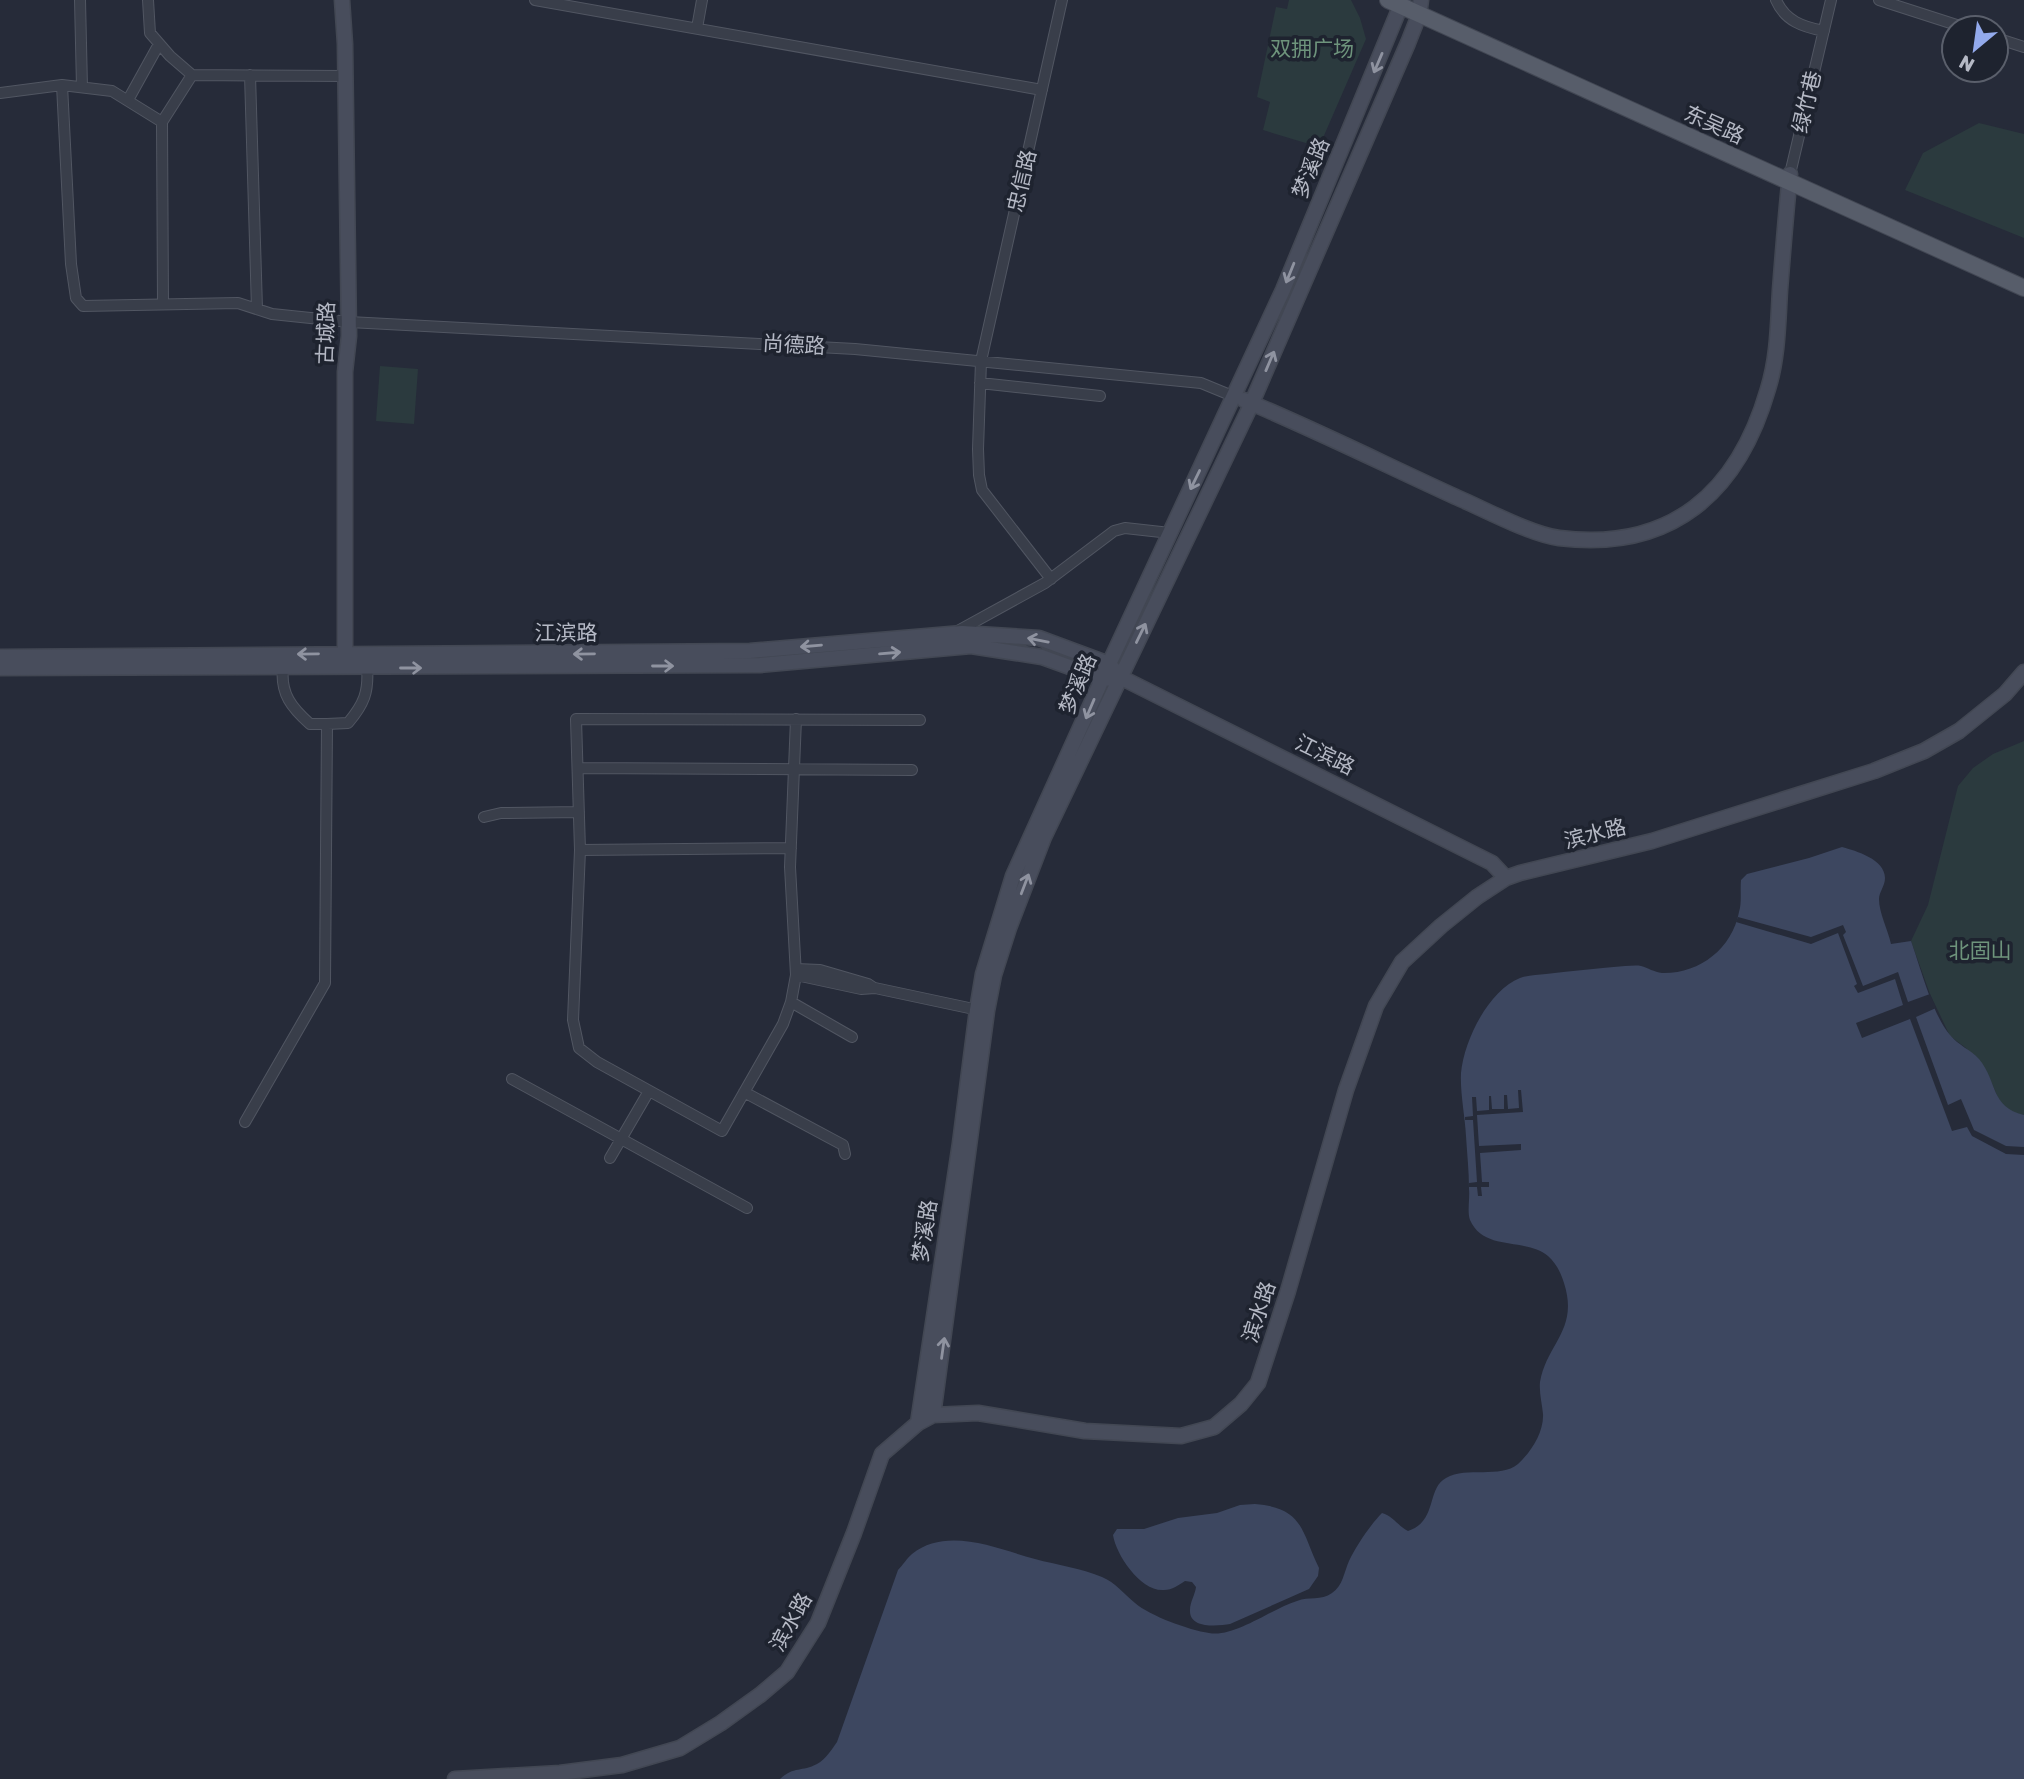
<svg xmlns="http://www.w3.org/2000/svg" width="2024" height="1779" viewBox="0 0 2024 1779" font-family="Rubik,'Noto Sans SC',sans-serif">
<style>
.green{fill:#2b3a3e}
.water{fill:#3d4760}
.pier{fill:#262b39}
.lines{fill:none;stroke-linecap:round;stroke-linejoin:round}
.street-casing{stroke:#515662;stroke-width:12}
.secondary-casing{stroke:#424753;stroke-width:17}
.primary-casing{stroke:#424753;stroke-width:18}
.street{stroke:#393e4a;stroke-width:10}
.secondary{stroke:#484d5c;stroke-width:14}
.primary{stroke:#575d6a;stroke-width:16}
.oneway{stroke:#8f93a0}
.labels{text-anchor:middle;stroke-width:7;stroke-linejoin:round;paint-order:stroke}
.park-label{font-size:21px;fill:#6e947c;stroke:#1e232f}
.street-label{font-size:21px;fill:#b5b9c5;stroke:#1e232f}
</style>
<rect width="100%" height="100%" fill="#262b39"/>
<path class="green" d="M 1289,0 L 1351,0 L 1360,18 L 1366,39 L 1319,147 L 1263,130 L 1270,102 L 1257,97 L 1276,7 L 1287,9 Z
M 1979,123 L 2024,134 L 2024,238 L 1905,190 L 1923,153 Z
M 380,366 L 418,369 L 414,424 L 376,421 Z
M 2024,741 L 2024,1115 L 2011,1112 L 2000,1102 L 1989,1077 L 1966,1048 L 1950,1036 L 1930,994 L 1911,941 L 1928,905 L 1958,786 L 1973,768 L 1993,754 Z"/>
<path class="water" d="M 1842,847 C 1856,851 1885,859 1885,878 C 1885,886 1879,892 1879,899 C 1879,913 1888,930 1891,944 L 1911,941 C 1920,966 1933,1016 1950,1035 C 1958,1045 1971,1050 1979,1059 C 1998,1082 1990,1107 2024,1115 L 2024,1779 L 780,1779 C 794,1766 802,1772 817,1764 C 826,1759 832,1749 837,1742 L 898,1570 C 903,1565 907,1558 912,1554 C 947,1526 998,1549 1035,1559 C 1057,1565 1081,1568 1102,1577 C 1116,1583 1124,1594 1135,1603 C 1150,1616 1189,1630 1209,1633 C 1234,1638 1271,1609 1297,1601 C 1309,1596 1321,1601 1332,1593 C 1343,1586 1344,1572 1349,1561 C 1356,1546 1371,1524 1382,1513 C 1393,1516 1398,1526 1408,1531 C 1438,1521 1426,1489 1446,1478 C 1467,1466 1500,1479 1518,1464 C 1531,1452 1544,1432 1543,1414 C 1542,1403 1539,1393 1540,1382 C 1547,1343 1579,1330 1564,1283 C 1561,1273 1556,1263 1548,1256 C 1525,1237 1484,1252 1470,1220 C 1467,1212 1470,1198 1469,1189 C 1469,1171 1467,1153 1466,1136 C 1465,1116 1460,1093 1461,1073 C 1464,1040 1489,990 1520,978 C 1528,975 1538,975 1546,974 C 1572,971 1599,968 1625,966 C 1630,966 1636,965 1641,966 C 1648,968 1654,972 1662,973 C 1699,974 1732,949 1739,912 C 1742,902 1740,891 1741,880 L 1747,874 L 1809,858 Z
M 1255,1504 C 1304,1508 1301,1531 1319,1568 L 1318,1576 L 1309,1589 L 1230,1624 C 1218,1626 1189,1629 1190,1610 C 1190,1602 1195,1595 1196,1587 L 1192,1582 L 1185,1581 C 1179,1585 1172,1590 1164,1590 C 1141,1592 1116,1555 1113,1535 L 1117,1529 L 1144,1529 L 1178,1518 L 1217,1513 L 1240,1505 Z"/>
<path class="pier" d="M 1738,917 L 1811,937 L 1843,925 L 1846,932 L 1843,935 L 1863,986 L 1898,972 L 1908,1002 L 1930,994 L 1936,1008 L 1916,1017 L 1948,1105 L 1961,1099 L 1974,1130 L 2006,1146 L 2024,1147 L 2024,1155 L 2006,1154 L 1972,1136 L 1967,1127 L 1952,1131 L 1910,1019 L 1862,1038 L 1856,1023 L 1903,1005 L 1895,979 L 1858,993 L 1854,986 L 1857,984 L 1838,933 L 1811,944 L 1736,922 Z
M 1518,1090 L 1521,1090 L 1523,1112 L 1477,1115 L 1479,1146 L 1521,1144 L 1521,1150 L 1480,1153 L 1482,1182 L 1489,1182 L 1489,1187 L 1481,1187 L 1482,1196 L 1478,1196 L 1477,1187 L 1469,1187 L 1469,1183 L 1477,1182 L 1473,1120 L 1465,1120 L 1465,1117 L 1473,1116 L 1472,1097 L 1476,1097 L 1477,1111 L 1489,1110 L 1489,1096 L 1491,1096 L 1492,1109 L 1504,1109 L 1504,1095 L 1507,1095 L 1508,1109 L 1519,1108 Z"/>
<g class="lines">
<g class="street-casing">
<path id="street" d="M 80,0 L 82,87
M 148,0 L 150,33 L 170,56 L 192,75 L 345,76
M 535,0 L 1042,90
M 1776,0 C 1785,21 1803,27 1824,31
M 1879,0 L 1966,28
M 697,28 L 702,0
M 1996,38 L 2024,47
M 250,75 L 257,309
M 62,85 L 71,264 L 76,298 L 83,306 L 238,303 L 272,314 L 349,322 L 855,349 L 1201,383 L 1235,397
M 0,93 L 62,85 L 112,91 L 162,122
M 128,100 L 159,44
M 1790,174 L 1831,0
M 163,304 L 162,122 L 192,75
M 980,383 L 1100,396
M 1051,579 L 982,490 L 979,475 L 978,449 L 981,361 L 1062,0
M 956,632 L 1045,583 L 1114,531 L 1125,528 L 1170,533
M 283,667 C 280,694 292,708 310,724 L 327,724
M 578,768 L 912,770
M 484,817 L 501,813 L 579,812
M 791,848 L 580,850 L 576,719 L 920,720
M 580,850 L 573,1020 L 579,1048 L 597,1062 L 722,1131 L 783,1024 L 791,1002 L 796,975 L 790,867 L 796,719
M 796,969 L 820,970 L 868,984 L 874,988
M 796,975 L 861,989 L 875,988 L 983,1011
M 791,1002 L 852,1037
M 512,1079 L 747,1208
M 744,1092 L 843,1145 L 845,1154
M 245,1122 L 325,983 L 327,724 L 348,723 C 364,704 369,692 367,667
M 610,1158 L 649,1091"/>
</g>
<g class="secondary-casing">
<path id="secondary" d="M 342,0 L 345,44 L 349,336 L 345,372 L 345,660
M 1244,400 C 1316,430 1386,465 1456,497 C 1484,509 1530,534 1559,538 C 1671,552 1738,493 1768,389 C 1778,357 1778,323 1780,290 C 1783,251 1786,213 1790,174
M 0,657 L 750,651 L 962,633 L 1039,638 L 1109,664 L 1120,677 L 1492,863 L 1506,878
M 0,668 L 760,665 L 971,646 L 1042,657 L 1103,679 L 1112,678
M 933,1415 L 987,1011 L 994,975 L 1009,928 L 1044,837 L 1250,407 L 1408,43 L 1419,15 L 1421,0
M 918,1423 L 960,1143 L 977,1010 L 983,974 L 1013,876 L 1109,664 L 1283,290 L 1403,0
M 455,1779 L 560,1773 L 622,1765 L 680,1748 L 721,1723 L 760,1695 L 787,1672 L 818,1623 L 854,1533 L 882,1454 L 918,1423 L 933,1415 L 978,1413 L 1085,1431 L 1181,1436 L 1214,1427 L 1241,1404 L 1258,1383 L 1288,1291 L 1346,1090 L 1376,1006 L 1402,962 L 1441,926 L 1477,897 L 1506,878 L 1520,873 L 1652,841 L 1874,771 L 1924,751 L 1959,731 L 2005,694 L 2024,672"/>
</g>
<g class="primary-casing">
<path id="primary" d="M 1388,0 L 2024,288"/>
</g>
<use href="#street" class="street"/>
<use href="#secondary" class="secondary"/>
<use href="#primary" class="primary"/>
</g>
<defs><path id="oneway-shaft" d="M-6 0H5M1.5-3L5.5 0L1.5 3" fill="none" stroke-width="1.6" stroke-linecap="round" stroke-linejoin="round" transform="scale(1.75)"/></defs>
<g class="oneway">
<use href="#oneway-shaft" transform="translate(1378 63) rotate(113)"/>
<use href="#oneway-shaft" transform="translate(1290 273) rotate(112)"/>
<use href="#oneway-shaft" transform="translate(1270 361) rotate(-67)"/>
<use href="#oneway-shaft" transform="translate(1195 480) rotate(116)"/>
<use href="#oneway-shaft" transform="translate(1141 633) rotate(-64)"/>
<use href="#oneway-shaft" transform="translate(1038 640) rotate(-169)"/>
<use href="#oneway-shaft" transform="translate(811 646) rotate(175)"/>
<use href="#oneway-shaft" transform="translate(890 653) rotate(-5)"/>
<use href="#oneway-shaft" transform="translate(308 654) rotate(179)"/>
<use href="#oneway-shaft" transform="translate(584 654) rotate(179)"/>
<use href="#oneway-shaft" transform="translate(663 666)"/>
<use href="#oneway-shaft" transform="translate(411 668)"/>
<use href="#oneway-shaft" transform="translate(1090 709) rotate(113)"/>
<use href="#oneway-shaft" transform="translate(1025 884) rotate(-69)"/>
<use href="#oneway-shaft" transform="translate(943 1348) rotate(-82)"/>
</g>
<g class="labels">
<g class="park-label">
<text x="1312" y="56">双拥广场</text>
<text x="1980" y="958">北固山</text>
</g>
<g class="street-label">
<text transform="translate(1807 102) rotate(-77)" y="7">绿竹巷</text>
<text transform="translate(1714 125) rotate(24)" y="7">东吴路</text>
<text transform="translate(1311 168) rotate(-67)" y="7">梦溪路</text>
<text transform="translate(1022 181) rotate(-77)" y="7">忠信路</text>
<text transform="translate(326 333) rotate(-88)" y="7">古城路</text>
<text transform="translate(794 345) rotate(3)" y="7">尚德路</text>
<text x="566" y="640">江滨路</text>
<text transform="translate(1078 684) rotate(-67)" y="7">梦溪路</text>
<text transform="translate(1325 755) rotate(26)" y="7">江滨路</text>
<text transform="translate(1595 834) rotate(-14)" y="7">滨水路</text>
<text transform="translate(925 1231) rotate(-81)" y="7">梦溪路</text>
<text transform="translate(1259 1312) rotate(-72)" y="7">滨水路</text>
<text transform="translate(791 1622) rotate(-61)" y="7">滨水路</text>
</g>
</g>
<g transform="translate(1975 49) rotate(209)"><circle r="33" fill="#1e232f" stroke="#5a5f6b" stroke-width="2"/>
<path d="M0-5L12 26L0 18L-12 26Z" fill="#93aaec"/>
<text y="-10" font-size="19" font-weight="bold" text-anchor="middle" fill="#b5b9c5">N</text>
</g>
</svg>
